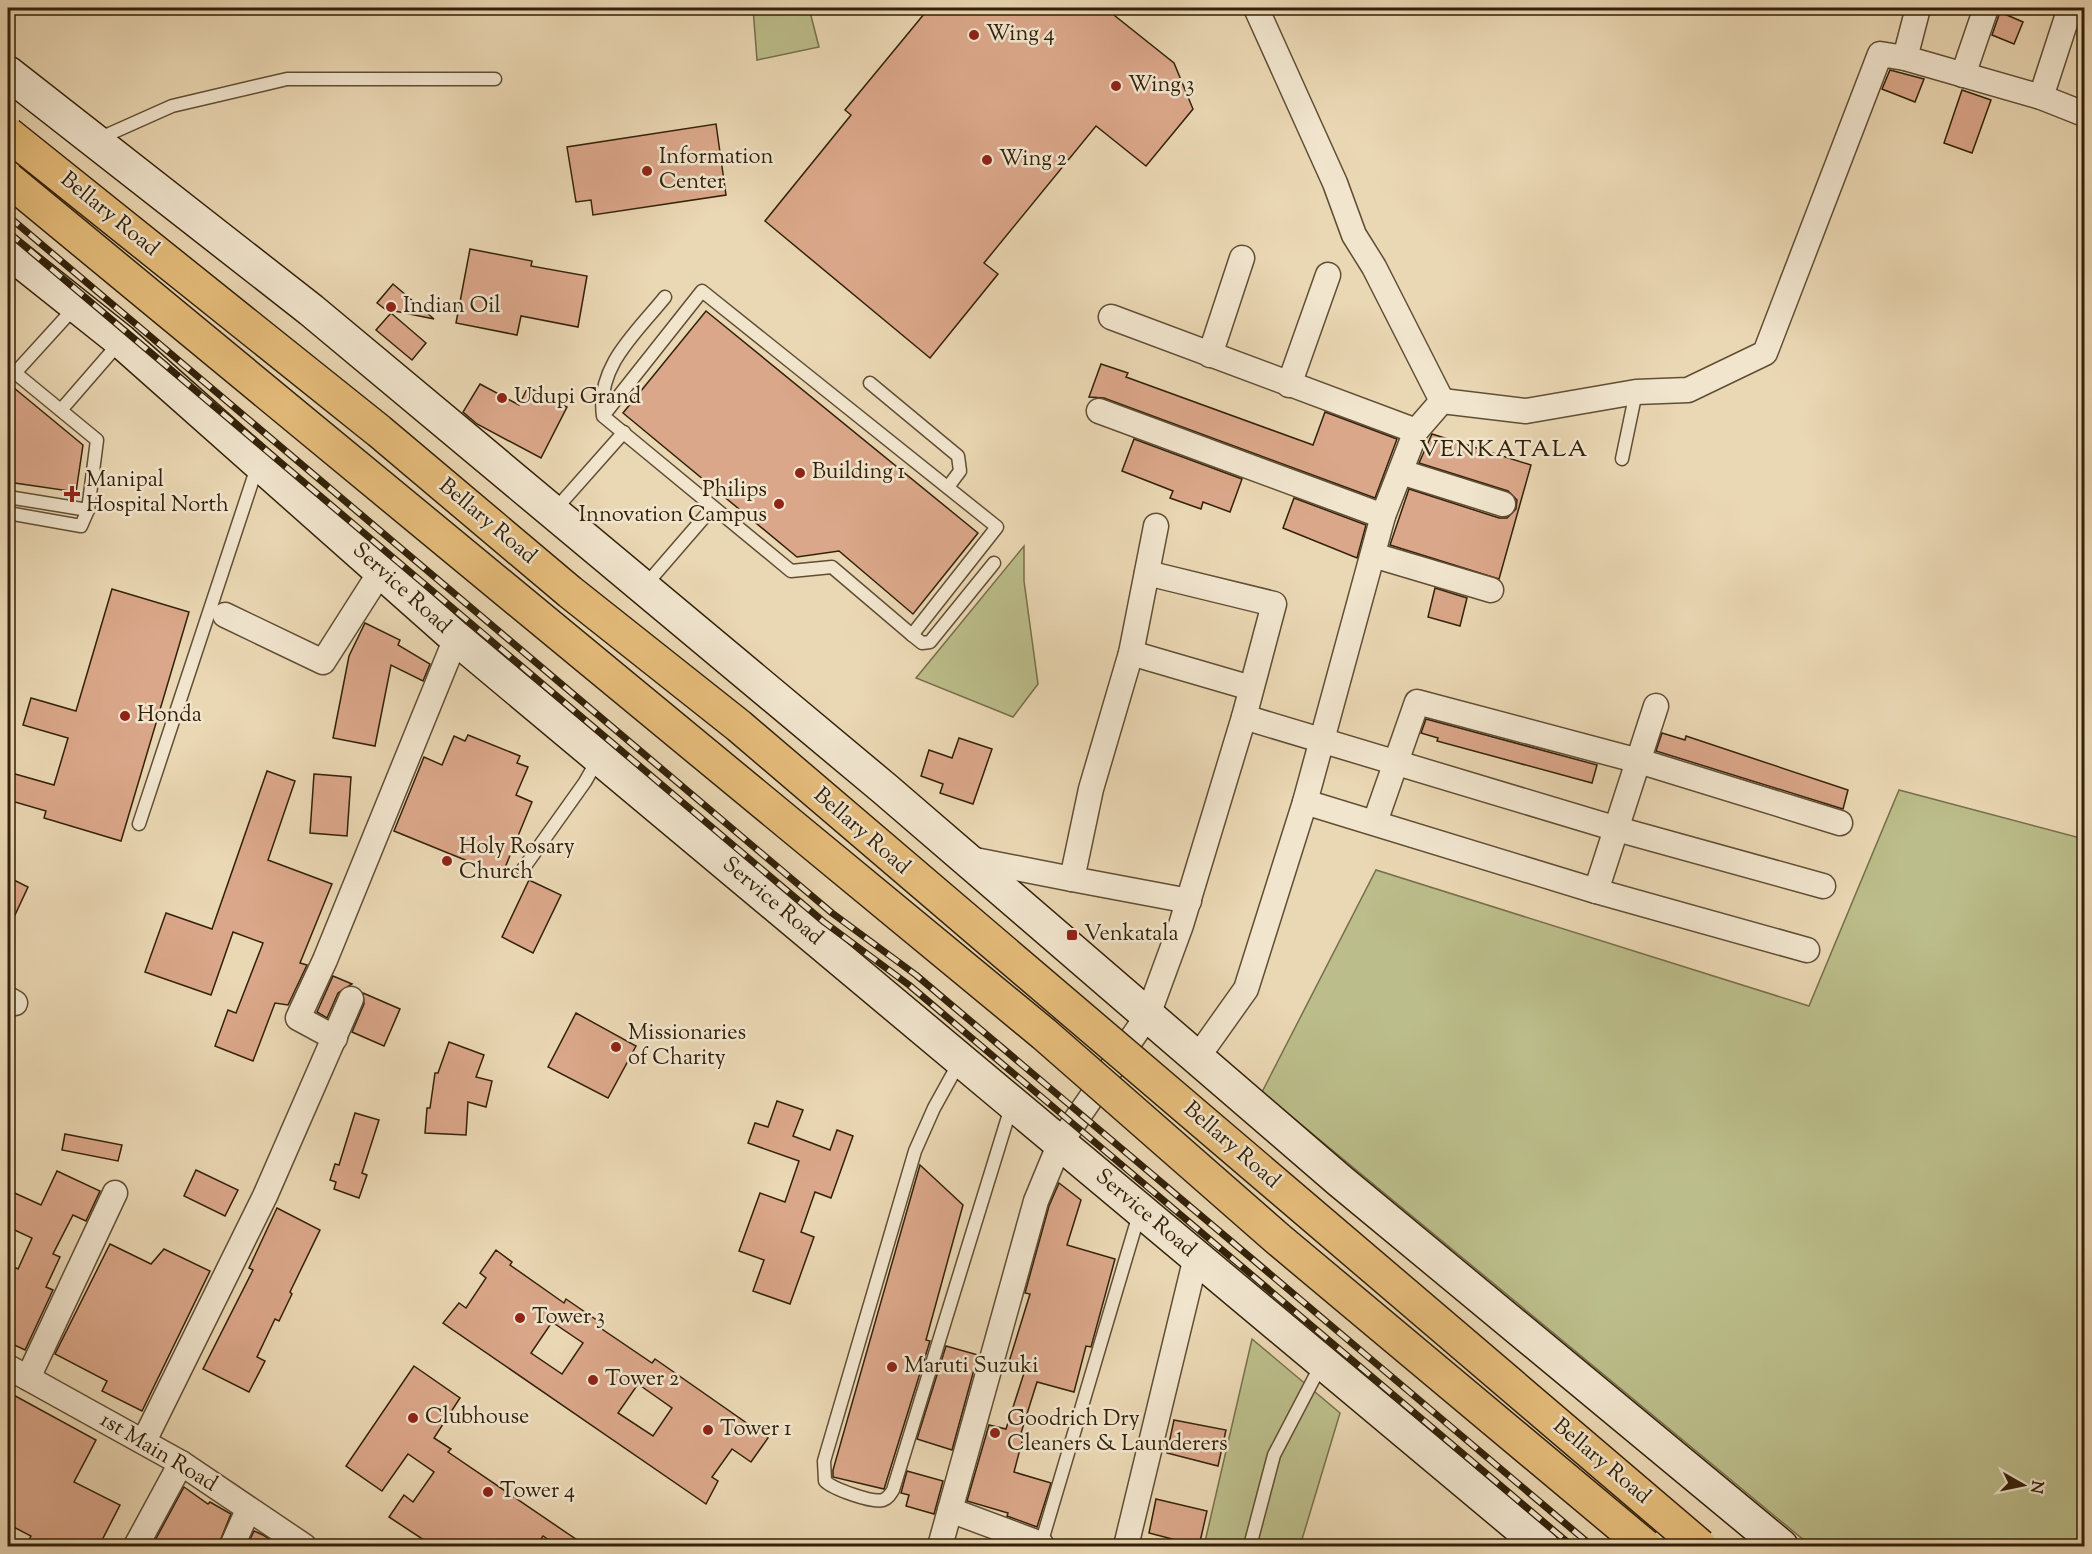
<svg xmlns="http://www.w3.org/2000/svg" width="2092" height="1554" font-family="'Sorts Mill Goudy',serif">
  <rect width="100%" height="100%" fill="#ead7b3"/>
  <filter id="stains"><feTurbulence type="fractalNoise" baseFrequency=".00333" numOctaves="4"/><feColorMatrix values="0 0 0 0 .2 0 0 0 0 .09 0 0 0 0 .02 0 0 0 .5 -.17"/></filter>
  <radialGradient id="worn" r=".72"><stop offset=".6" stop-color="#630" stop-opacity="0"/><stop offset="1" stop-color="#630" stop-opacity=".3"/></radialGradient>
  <!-- green -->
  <g fill="#bbbd8a" stroke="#766f4a" stroke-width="1.5">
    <path d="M753,8H809L819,47L757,60Z"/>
    <path d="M1024,546V581L1038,684L1013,717L916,678Z"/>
    <path d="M1899,790L2084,839V1546H1811L1262,1092L1376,870L1809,1006Z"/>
    <path d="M1252,1339L1340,1413L1300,1546H1204Z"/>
  </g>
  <!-- building -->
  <g fill="#dba78a" stroke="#322109" stroke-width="1.5" fill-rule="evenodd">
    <path d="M929,8H1105L1174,63L1193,109L1146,166L1096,126L984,263L998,274L930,358L765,221L851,115L845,110Z"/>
    <path d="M2000,12L2023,22L2014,44L1992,35Z"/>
    <path d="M1890,70L1924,79L1915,102L1882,89Z"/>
    <path d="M1962,90L1991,100L1972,153L1944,143Z"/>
    <path d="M716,124L726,195L593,215L591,200L576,202L567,147Z"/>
    <path d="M470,249L532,261L531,266L587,276L578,327L521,316L517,335L456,323Z"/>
    <path d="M393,284L434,319L385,309L377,303Z"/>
    <path d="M706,311L978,533L913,614L839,551L797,557L623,413Z"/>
    <path d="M391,313L426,343L412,360L376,330Z"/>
    <path d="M1101,364L1128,373L1126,377L1313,445L1325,412L1397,439L1375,498L1104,398L1089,397Z"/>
    <path d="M8,383L83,445L76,492L8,482Z"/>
    <path d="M480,384L519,405L528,387L567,407L541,458L477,424L463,412Z"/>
    <path d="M1432,434L1531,465L1499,579L1390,545L1409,489L1499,518H1507L1516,509L1517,500L1508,491L1419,463Z"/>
    <path d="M1134,439L1242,479L1230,512L1203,502L1201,509L1170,498L1173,491L1122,471Z"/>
    <path d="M1294,498L1366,525L1357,558L1283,528Z"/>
    <path d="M1435,588L1467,598L1460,626L1428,617Z"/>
    <path d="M112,589L189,612L121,841L44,818L46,811L8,800V772L54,785L68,738L23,725L31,698L76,711Z"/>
    <path d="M365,623L400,640L398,645L430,664L423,681L391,665L375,746L333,738L349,656Z"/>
    <path d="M1426,719L1597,765L1592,783L1437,741L1438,738L1421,733Z"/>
    <path d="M1662,733L1685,740L1686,736L1848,790L1843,809L1656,751Z"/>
    <path d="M468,735L520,756L517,763L528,767L516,795L532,802L502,875L394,831L424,757L442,765L454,736L465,741Z"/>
    <path d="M959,738L992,749L973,804L940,793L943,784L921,776L929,750L952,758Z"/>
    <path d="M267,771L295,781L268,860L332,884L300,963L307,965L288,1005L275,1003L253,1061L215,1046L228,1010L236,1013L263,943L233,932L211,995L145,972L166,913L212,929Z"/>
    <path d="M314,774L351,777L347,836L310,833Z"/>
    <path d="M8,877L28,887L8,930Z"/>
    <path d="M529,880L561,895L533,953L502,937Z"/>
    <path d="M333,976L352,984L338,993L327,1018L317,1012Z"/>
    <path d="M363,993L400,1009L384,1046L352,1032L364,1004Z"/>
    <path d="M576,1013L636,1046L608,1098L548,1067Z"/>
    <path d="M449,1042L484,1055L476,1077L492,1081L486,1107L468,1102L466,1135L425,1133L427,1108H430L435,1073H438Z"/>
    <path d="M777,1101L803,1110L793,1136L830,1150L837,1130L853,1136L831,1198L815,1192L801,1232L814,1237L790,1304L753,1291L764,1260L739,1251L760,1193L785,1202L799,1161L748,1143L755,1123L768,1127Z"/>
    <path d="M355,1113L379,1120L362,1173L367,1175L359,1198L334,1189L336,1182L330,1180L335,1164L339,1165Z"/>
    <path d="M65,1134L122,1145L118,1161L62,1150Z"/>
    <path d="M920,1165L963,1205L926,1340L930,1341L884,1489L833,1477V1470Z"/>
    <path d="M196,1170L238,1190L225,1216L184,1196Z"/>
    <path d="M57,1171L100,1191L86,1221L73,1215L53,1254L60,1257L46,1287L53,1290L25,1350L8,1342V1264L18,1269L32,1238L8,1227V1190L41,1205Z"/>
    <path d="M1059,1183L1081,1200L1067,1245L1115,1259L1091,1347L1086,1346L1074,1392L1037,1382L1021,1433L1024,1434L1014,1472L1051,1483L1037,1527L1007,1516L1008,1513L967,1501L989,1425L1006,1429L1026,1367L1009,1362L1030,1294L1025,1293L1049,1206Z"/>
    <path d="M277,1208L320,1230L290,1292L292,1294L279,1321L275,1319L257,1357L265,1361L249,1392L203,1369L253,1270L249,1268Z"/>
    <path d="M110,1244L151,1264L164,1249L210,1271L142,1411L102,1391L107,1381L55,1354Z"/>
    <path d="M496,1250L512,1262L510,1265L564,1303L566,1299L598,1321L596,1325L652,1363L655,1359L768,1438L751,1462L732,1449L712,1477L718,1481L706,1504L443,1323L459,1303L466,1308L486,1278L480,1273ZM552,1322L583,1343L562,1374L531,1353ZM638,1384L672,1408L653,1436L618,1413Z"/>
    <path d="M946,1346L978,1355L952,1450L917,1439Z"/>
    <path d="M414,1366L460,1398L434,1438L451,1449L448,1452L586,1546H558L543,1536L537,1545L530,1540L526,1546H433L389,1517L404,1495L413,1502L434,1472L408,1454L382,1491L346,1466Z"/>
    <path d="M8,1392L96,1440L74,1482L120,1505L99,1546H26L31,1536L8,1524Z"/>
    <path d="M1174,1420L1226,1430L1218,1466L1167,1453Z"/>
    <path d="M907,1471L943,1481L934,1514L906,1506L909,1495L901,1493Z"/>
    <path d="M184,1487L208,1504L210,1502L231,1514L218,1546H152Z"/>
    <path d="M1156,1499L1207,1511L1199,1546L1149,1533Z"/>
    <path d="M254,1531L263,1535L279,1546H247Z"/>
  </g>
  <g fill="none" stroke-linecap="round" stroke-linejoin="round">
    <!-- service casing -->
    <g stroke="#604e34" stroke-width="15">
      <g id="service">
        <path d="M98,139L172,106L287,79H495"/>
        <path d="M8,367L97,440L88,510L8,497"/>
        <path d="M15,373L75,307"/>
        <path d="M870,383L958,456L960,471L948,487"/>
        <path d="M61,410L120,342"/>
        <path d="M603,416L702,291L997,527L912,635L832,567L791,571L603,416C596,366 637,332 665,297"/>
        <path d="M1622,459L1636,392"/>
        <path d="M554,511L624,432"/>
        <path d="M8,513L81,526L88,510"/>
        <path d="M643,588L713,507"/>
        <path d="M912,635L922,643L930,642L994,563"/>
        <path d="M139,824L258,464"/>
        <path d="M523,869L585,782L598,759"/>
        <path d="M960,1061L934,1108L915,1151L824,1461L825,1481C833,1489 872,1503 883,1500C888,1498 890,1495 893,1490L1012,1104"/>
        <path d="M1041,1544L1140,1211"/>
        <path d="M1250,1546L1274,1455L1322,1363"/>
      </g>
    </g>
    <!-- minor casing -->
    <g stroke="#604e34" stroke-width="27">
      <g id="minor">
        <path d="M1256,8L1335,183L1354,235L1374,267L1442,401"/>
        <path d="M1918,8L1905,58L2041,97L2084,114"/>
        <path d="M1963,75L1986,8"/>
        <path d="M2041,97L2070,8"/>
        <path d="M1111,317L1416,431"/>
        <path d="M1210,355L1242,258"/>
        <path d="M1289,385L1328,275"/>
        <path d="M1099,411L1383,516"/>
        <path d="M1401,472L1503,504"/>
        <path d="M1156,526L1131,653L1091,789L1072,879L1189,901"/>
        <path d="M1373,555L1491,590"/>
        <path d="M1147,573L1274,604L1244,717"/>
        <path d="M225,615L323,662L381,571"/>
        <path d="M1131,653L1251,688"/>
        <path d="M1305,802L1596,891L1807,950"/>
        <path d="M1375,822L1417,702L1639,761L1840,823"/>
        <path d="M965,858L1072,879"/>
        <path d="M1596,891L1656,706"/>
        <path d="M8,999L15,1003"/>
        <path d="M335,1038L298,1018L325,960L456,638"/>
        <path d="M1197,1058L1246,989L1305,802L1383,516L1416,431L1442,401L1526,411L1636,392L1688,390L1765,353L1880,54L1905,58"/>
        <path d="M8,1367L181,1463L304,1546"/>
        <path d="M28,1378L115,1193"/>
        <path d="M144,1441L265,1196L351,999"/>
        <path d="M950,1510L1041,1544L1040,1546"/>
        <path d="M136,1546L181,1463"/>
        <path d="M232,1546L248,1510"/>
        <path d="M940,1546L1036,1201L1060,1143L1148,1015L1181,925L1244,717L1617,829L1823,886"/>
        <path d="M1126,1546L1196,1257"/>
      </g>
    </g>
    <!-- secondary casing -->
    <g stroke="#322109" stroke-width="36">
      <g id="secondary">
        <path d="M8,73L311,310L885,789L1339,1180L1781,1546"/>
        <path d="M8,251L121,341L456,638L1542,1546"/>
      </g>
    </g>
    <!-- service -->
    <use href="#service" stroke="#f1e5ce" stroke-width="12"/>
    <!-- minor -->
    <use href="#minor" stroke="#f1e5ce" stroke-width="24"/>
    <!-- secondary -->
    <use href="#secondary" stroke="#f1e5ce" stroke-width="33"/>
    <!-- rail casing -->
    <g stroke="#322109" stroke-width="7">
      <g id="rail">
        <path d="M8,216L832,913L916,975L1592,1546"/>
        <path d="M8,232L824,922L909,985L1572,1546"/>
      </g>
    </g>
    <!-- rail -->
    <use href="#rail" stroke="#f1e5ce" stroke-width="4.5" stroke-dasharray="14" stroke-linecap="butt"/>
    <!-- trunk-bridge casing -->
    <g stroke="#322109" stroke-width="36" stroke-linecap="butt">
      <g id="trunk-bridge">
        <path d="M8,134L379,431L570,592L739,726L1700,1546"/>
        <path d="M8,179L1044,1034L1278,1239L1645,1546"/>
      </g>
    </g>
    <!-- trunk-bridge -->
    <use href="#trunk-bridge" stroke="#e5bc7a" stroke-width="33"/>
  </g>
  <!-- markers -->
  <g fill="#8f2418" stroke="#f1e5ce" stroke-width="2">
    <circle cx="974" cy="35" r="6"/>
    <circle cx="1116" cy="86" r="6"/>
    <circle cx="987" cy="160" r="6"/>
    <circle cx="647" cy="171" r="6"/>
    <circle cx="391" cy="307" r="6"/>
    <circle cx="502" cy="398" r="6"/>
    <circle cx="800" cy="473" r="6"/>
    <path d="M69 485h6v6h6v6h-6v6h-6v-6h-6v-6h6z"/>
    <circle cx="779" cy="504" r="6"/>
    <circle cx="125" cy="716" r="6"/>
    <circle cx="447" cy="861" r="6"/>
    <rect x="1066" y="929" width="12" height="12" rx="3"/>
    <circle cx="616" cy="1047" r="6"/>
    <circle cx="520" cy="1318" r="6"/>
    <circle cx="892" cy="1367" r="6"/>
    <circle cx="593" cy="1380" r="6"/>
    <circle cx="413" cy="1418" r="6"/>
    <circle cx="708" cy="1430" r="6"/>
    <circle cx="995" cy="1433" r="6"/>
    <circle cx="488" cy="1492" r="6"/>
  </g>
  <g text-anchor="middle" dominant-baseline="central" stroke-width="5" stroke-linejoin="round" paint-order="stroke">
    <!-- poi labels -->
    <g font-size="22" fill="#322109" stroke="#f1e5ce" text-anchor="start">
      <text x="986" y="35">Wing 4</text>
      <text x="1128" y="86">Wing 3</text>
      <text x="659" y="158">Information<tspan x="659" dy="25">Center</tspan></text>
      <text x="999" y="160">Wing 2</text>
      <text x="403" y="307">Indian Oil</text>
      <text x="514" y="398">Udupi Grand</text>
      <text x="812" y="473">Building 1</text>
      <text x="86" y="481">Manipal<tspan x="86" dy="25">Hospital North</tspan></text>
      <text x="767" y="491" text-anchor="end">Philips<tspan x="767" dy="25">Innovation Campus</tspan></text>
      <text x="137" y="716">Honda</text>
      <text x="459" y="848">Holy Rosary<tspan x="459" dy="25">Church</tspan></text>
      <text x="1084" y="935">Venkatala</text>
      <text x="628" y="1034">Missionaries<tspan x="628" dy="25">of Charity</tspan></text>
      <text x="532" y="1318">Tower 3</text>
      <text x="904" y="1367">Maruti Suzuki</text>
      <text x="605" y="1380">Tower 2</text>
      <text x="425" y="1418">Clubhouse</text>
      <text x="1007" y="1420">Goodrich Dry<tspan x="1007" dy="25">Cleaners &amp; Launderers</tspan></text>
      <text x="720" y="1430">Tower 1</text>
      <text x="500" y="1492">Tower 4</text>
    </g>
    <!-- street labels -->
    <g font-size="22" fill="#322109" stroke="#f1e5ce">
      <text transform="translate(109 215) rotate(39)">Bellary Road</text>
      <text transform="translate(487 522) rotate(40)">Bellary Road</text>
      <text transform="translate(401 589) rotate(42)">Service Road</text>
      <text transform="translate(861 832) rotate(41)">Bellary Road</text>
      <text transform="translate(772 902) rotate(40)">Service Road</text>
      <text transform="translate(1231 1146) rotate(41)">Bellary Road</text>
      <text transform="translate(1145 1214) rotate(40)">Service Road</text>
      <text transform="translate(158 1453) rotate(31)">1st Main Road</text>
      <text transform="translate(1601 1462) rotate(40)">Bellary Road</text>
    </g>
    <!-- neighbourhood labels -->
    <g font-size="24" letter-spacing="1.5" fill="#322109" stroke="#f1e5ce">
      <text x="1504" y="450">VENKATALA</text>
    </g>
  </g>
  <!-- margin -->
  <rect width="2092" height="1554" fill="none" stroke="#ead7b3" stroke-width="30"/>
  <rect x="9" y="9" width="2074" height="1536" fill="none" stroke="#322109" stroke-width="3"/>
  <rect x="15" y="15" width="2062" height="1524" fill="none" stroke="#322109" stroke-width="1.5"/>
  <!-- north arrow -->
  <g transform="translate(2023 1485) rotate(99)" stroke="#f1e5ce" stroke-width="4.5" paint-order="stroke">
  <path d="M0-4.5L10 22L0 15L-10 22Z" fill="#322109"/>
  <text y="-9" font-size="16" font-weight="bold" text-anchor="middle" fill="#322109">N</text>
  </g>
  <rect width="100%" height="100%" filter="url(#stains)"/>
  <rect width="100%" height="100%" fill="url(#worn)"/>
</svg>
